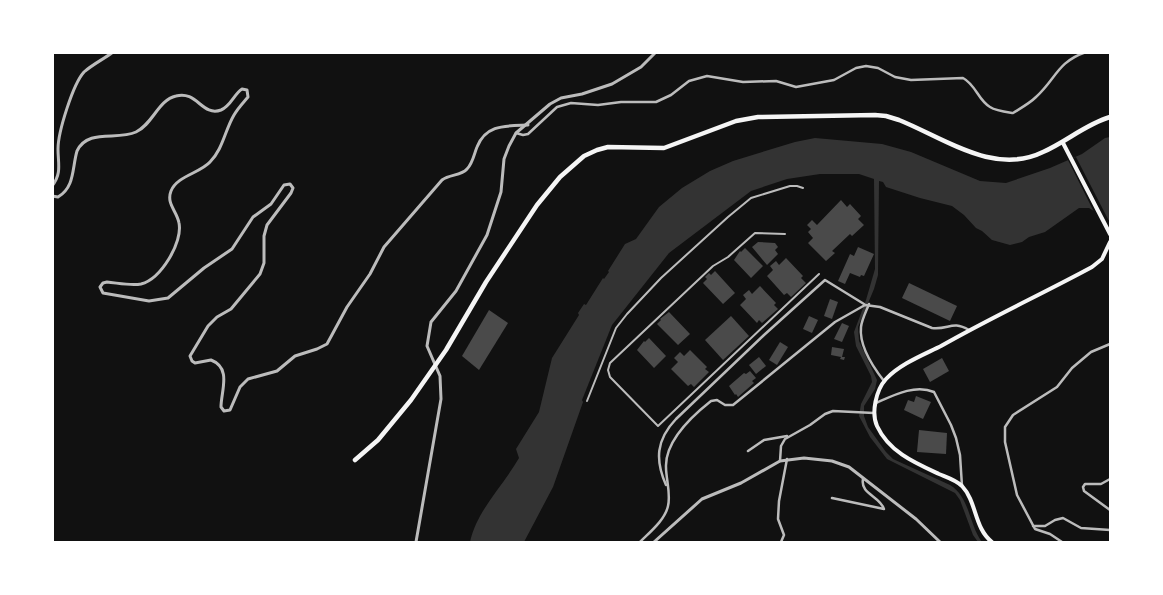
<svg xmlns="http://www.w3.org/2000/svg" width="1163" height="595" font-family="Arial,sans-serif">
  <rect width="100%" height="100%" fill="#111"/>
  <!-- water -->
  <path fill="#333" d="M1110,137V221L1089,208H1079L1045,232L1029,237L1022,242L1010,245L992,240L982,231L976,228L964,215L952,206L920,198L886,187L883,182L879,181L878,275L874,289L858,327L859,341L877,380L875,389L864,406V416L868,427L886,452L893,459L950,485C970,497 969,525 982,542H978L973,535L960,500L955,493L887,459L870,437L859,416L861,404L872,382L871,376L856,346L854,332L866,300L875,269L874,179L859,174H820L787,179L751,191L669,253L612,325L582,400L583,402L553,487L524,542H470C477,510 503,486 519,458L516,449L539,412L552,358L579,315L578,313L584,304L586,305L603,278L604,279L609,272L608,271L625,244L636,239L659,207L682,188L710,171L733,161L795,142L815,138L882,144L911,152L980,181L1006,183L1050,168L1082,154L1105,138Z"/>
  <!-- pier -->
  <path fill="#111" d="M1076,157L1110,223L1095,214L1068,160Z"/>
  <!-- building -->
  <g fill="#4a4a4a">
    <path d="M841,200L847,207L850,204L861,216L858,219L864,225L852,236L850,234L832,251L835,253L826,261L808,243L813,238L808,232L811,229L807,225L812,220L817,225Z"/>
    <path d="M758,242L775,243L778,247L775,250L778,254L767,265L752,247Z"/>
    <path d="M858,247L874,254L864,276L861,275L860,277L850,273L845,284L838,281L850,254L854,256Z"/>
    <path d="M745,248L763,266L751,278L734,260L740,251L741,252Z"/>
    <path d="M786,258L803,276L801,278L806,283L791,297L787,293L784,295L767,276L773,270L770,266L776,261L779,265Z"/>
    <path d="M715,271L735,293L723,304L703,283L707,279L705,277L709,273L711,275Z"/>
    <path d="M909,283L957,306L950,321L902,298Z"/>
    <path d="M760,286L776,303L774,305L778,309L762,323L759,320L757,323L740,305L746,299L743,295L749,290L752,294Z"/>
    <path d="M830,299L838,302L832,319L824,316Z"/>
    <path d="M489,310L508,323L479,370L462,356Z"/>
    <path d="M669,312L690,334L678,345L657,324L661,320L660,319Z"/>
    <path d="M731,316L749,336L723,360L705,340Z"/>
    <path d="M809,316L818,320L812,333L803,329Z"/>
    <path d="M842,323L849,326L842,342L834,339Z"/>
    <path d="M649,338L666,356L654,368L637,350L644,341L645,342Z"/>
    <path d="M780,342L788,347L777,365L769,360Z"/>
    <path d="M832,347L844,349L842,357H845L844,360L840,359L841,357L831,355Z"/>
    <path d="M690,350L707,367L705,369L709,372L694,387L691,384L688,386L671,369L678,362L674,358L680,352L684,356Z"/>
    <path d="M759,357L766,366L756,374L749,365Z"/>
    <path d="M942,358L949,371L930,382L923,369Z"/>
    <path d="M750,371L756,378L752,381L754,383L738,397L736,394L735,395L729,386L744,373L746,374Z"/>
    <path d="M916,396L931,402L923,419L904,410L908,400L914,402Z"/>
    <path d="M919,430L947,433L946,454L917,452Z"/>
  </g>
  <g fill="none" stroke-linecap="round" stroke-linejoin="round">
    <!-- pedestrian -->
    <g stroke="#bcbcbc" stroke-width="2">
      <path d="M785,234L755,233L728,257L713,266L610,363L608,370L610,377L658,426L819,274"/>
      <path d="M587,401L616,328L627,314L661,278L728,217L751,198L790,186H797L803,188"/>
    </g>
    <!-- minor -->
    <g stroke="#bcbcbc" stroke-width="2.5">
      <path d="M516,133L523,135L528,134L557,107L571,103L598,105L621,102H656L671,95L689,81L707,76L743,82L776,81L796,87L834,80L856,68L866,66L878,68L895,77L911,80L963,78C976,85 978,100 990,107C996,111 1006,112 1013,113C1021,108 1030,103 1036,97C1056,79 1057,62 1086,52"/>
      <path d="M869,304C866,312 862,319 861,327C859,346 873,367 884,381"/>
      <path d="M876,403C894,395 915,384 934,392L951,425L956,438L960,455L962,486"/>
      <path d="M748,451L764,440L787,436"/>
      <path d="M780,461L781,446L785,439L810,425L825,414L833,411L874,413"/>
      <path d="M1110,479L1101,484H1085L1083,487L1084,491L1110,510"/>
      <path d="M666,485C655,460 656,440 676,419L764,335L825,280L864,304"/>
      <path d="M832,498L884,509C880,496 860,494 863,479"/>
      <path d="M1033,526H1045L1055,520L1063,518L1081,528L1110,530"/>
      <path d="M640,542C650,532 665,520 668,506C671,494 666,479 666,467C665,441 692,416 711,401L717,400L725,405H733L835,322L865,305L880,307L932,328C949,330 952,320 969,330"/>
      <path d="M781,542L784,535L778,519L779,501L787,459"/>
      <path d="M1062,542L1050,534L1035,529L1017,495L1005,442V427L1013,415L1057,387L1072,368L1091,352L1110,344"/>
    </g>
    <!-- tertiary -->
    <g stroke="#bcbcbc" stroke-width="3">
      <path d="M52,186C62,174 58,163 58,149C58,132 73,84 84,72C93,64 104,59 113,52"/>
      <path d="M52,196L58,197C75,187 72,168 77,151C88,128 117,141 136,132C153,124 158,100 176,96C197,90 202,117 221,110C231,106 234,94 242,89L247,90L248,97C243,103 238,108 234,115C225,130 223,149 210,162C200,173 177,176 171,191C166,204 177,211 179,223C183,242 161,279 141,284C131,286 118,283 107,282L103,283L100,287L103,293L149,301L168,298L204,268L232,249L253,217L271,204L284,185L290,184L293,188L291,193L267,225L264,236V263L260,274L231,309L217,317L208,326L190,356L192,361L195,363L211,360C232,368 221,391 221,407L224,411L230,410L240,387L248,379L277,371L295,356L317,349L327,344L347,307L370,274L384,247L442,180C450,174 461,176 467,169C473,163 474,154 477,147C486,124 506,126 528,125"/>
      <path d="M416,542L441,399L440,376L427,346L431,322L456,291L487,235L501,192L504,159L509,146L516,133L550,104L561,98L582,94L612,84L641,67L656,52"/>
      <path d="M654,542L702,499L741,483L780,461L804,458L832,461L849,467L916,519L940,542"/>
    </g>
    <!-- secondary -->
    <g stroke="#f5f5f5" stroke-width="4">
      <path d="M1063,143L1110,234"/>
      <path d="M992,542C974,528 977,502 962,486C956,480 946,477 939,474C915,463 889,452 877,426C871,413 876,390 886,379C900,364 923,355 941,346C990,318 1042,294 1092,267L1102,259L1110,242"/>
    </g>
    <!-- primary -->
    <path stroke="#f5f5f5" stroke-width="4.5" d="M355,460L378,440L411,400L446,350L486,282L537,205L560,177L584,156L597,150L608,147L664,148L736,121L758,117L875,115L886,116L899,120C944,138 994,176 1043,152C1066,142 1086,124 1110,117"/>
  </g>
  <!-- border -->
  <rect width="1163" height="595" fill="none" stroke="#ffffff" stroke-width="108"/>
</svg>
